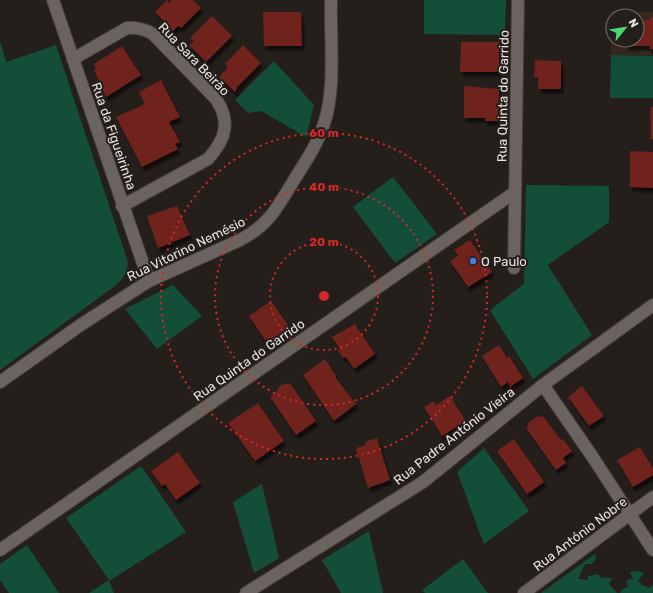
<svg xmlns="http://www.w3.org/2000/svg" width="653" height="593" font-family="Rubik,sans-serif">
  <defs>
    <filter id="shadow"><feDropShadow dx="2.5" dy="4.5" stdDeviation="1" flood-color="#0009"/></filter>
  </defs>
  <rect width="100%" height="100%" fill="#251f1b"/>
  <!-- built -->
  <path fill="#332720" fill-rule="evenodd" d="M611,12H653V56L611,55ZM613,16H637V40H613Z"/>
  <!-- green -->
  <g fill="#134e38">
    <path d="M424,0H506L505,35L424,34Z"/>
    <path d="M0,41L6,62L56,45L128,262C127,274 123,279 115,286L0,370Z"/>
    <path d="M611,55L653,56V98H610Z"/>
    <path d="M274,61L314,105L306,137L261,111L248,113L235,100Z"/>
    <path d="M393,177L437,234L395,263L353,207Z"/>
    <path d="M526,185L609,186V222L548,265L592,335L533,379L490,310L524,284Z"/>
    <path d="M173,285L202,316L157,349L125,309Z"/>
    <path d="M484,448L529,511L484,544L457,472Z"/>
    <path d="M141,466L186,532L109,581L114,593H89L109,580L66,518Z"/>
    <path d="M262,484L279,558L254,573L233,502Z"/>
    <path d="M369,531L383,593H341L322,560Z"/>
    <path d="M27,545L59,593H9L0,580V564Z"/>
    <path d="M595,554L596,558L592,564H585L578,579L588,580V576L597,574L602,578H612L609,584L617,593H541Z"/>
    <path d="M463,559L488,593H425L422,590Z"/>
    <path d="M637,571L644,573L638,581L642,585L650,588L653,584V593H620L623,589L628,587L626,581L633,578L630,572Z"/>
  </g>
  <!-- building -->
  <g fill="#70201c" filter="url(#shadow)">
    <path d="M167,0L169,3L172,0H193L201,8L181,28L178,26L173,31L155,12Z"/>
    <path d="M263,12H301L302,46H264Z"/>
    <path d="M212,16L232,36L206,62L189,45L194,41L190,38Z"/>
    <path d="M650,17H653V49H649L650,46H625V40H637V20H650Z"/>
    <path d="M461,42H499V72H460Z"/>
    <path d="M243,45L261,63L236,88L237,89L235,92L219,77L228,67L225,64Z"/>
    <path d="M122,46L141,75L106,97L94,70L96,68L94,64Z"/>
    <path d="M535,60L561,61V89H538V78L534,77Z"/>
    <path d="M161,80L180,117L169,122L180,142L175,144L178,149L142,167L116,117L143,105L144,102L139,92Z"/>
    <path d="M464,86L499,89L498,121H485V118H464Z"/>
    <path d="M650,107H653V139H651Z"/>
    <path d="M630,151L653,152V188L630,187Z"/>
    <path d="M177,206L190,235L158,248L147,216Z"/>
    <path d="M470,240L492,272L468,287L450,261L458,256L454,250Z"/>
    <path d="M271,301L290,328L267,343L249,316Z"/>
    <path d="M355,324L375,354L354,369L346,357L343,358L338,350L340,349L332,337Z"/>
    <path d="M499,345L507,358L509,356L523,378L510,387L508,382L501,387L482,356Z"/>
    <path d="M325,359L336,376L335,377L356,404L334,421L303,375Z"/>
    <path d="M290,383L316,421L296,435L270,397L277,391L280,385Z"/>
    <path d="M582,386L604,416L589,426L568,397Z"/>
    <path d="M450,396L466,421L442,436L424,407L434,401L436,405Z"/>
    <path d="M258,403L284,441L255,461L228,423Z"/>
    <path d="M538,416L539,418L543,416L561,440L563,439L572,451L563,458L566,463L556,470L526,428L529,426L527,424Z"/>
    <path d="M377,438L390,480L368,488L356,448L366,445L365,442Z"/>
    <path d="M514,439L544,482L527,494L497,451Z"/>
    <path d="M640,447L653,468V475L633,487L617,460Z"/>
    <path d="M178,452L200,483L176,500L165,484L162,486L151,471Z"/>
  </g>
  <g fill="none" stroke-linecap="round" stroke-linejoin="round">
    <!-- minor casing -->
    <g stroke="#423d3a" stroke-width="14">
      <g id="minor">
        <path d="M53,0L149,281"/>
        <path d="M73,59L127,28C137,27 144,29 153,34L216,99C231,121 226,139 208,159L122,206"/>
        <path d="M514,268L518,0"/>
        <path d="M0,382L82,324L149,281L240,240C267,226 276,210 291,185C303,165 317,146 324,124C336,90 330,37 331,0"/>
        <path d="M543,385L592,456L653,550"/>
        <path d="M0,550L515,192"/>
        <path d="M246,593L423,482L543,385L653,305"/>
        <path d="M524,593L653,497"/>
      </g>
    </g>
    <!-- minor -->
    <use href="#minor" stroke="#6b635f" stroke-width="12"/>
  </g>
  <!-- distance rings -->
  <g fill="none" stroke="#d62828" stroke-width="2" stroke-dasharray="2 4">
    <circle cx="324" cy="296" r="54"/>
    <circle cx="324" cy="296" r="109"/>
    <circle cx="324" cy="296" r="163"/>
  </g>
  <!-- markers -->
  <circle fill="#3f7fe0" stroke="#251f1b" stroke-width="1.5" cx="473" cy="261" r="4"/>
  <g text-anchor="middle" dominant-baseline="central" stroke-width="4" stroke-linejoin="round" paint-order="stroke">
    <!-- street labels -->
    <g font-size="13" fill="#e7e3e0" stroke="#251f1b">
      <text transform="translate(194 59) rotate(46)">Rua Sara Beirão</text>
      <text transform="translate(503 96) rotate(-89)">Rua Quinta do Garrido</text>
      <text transform="translate(114 136) rotate(71)">Rua da Figueirinha</text>
      <text transform="translate(186 249) rotate(-26)">Rua Vitorino Nemésio</text>
      <text transform="translate(249 360) rotate(-35)">Rua Quinta do Garrido</text>
      <text transform="translate(454 436) rotate(-38)">Rua Padre António Vieira</text>
      <text transform="translate(580 534) rotate(-37)">Rua António Nobre</text>
    </g>
    <!-- poi labels -->
    <g font-size="13" fill="#e7e3e0" stroke="#251f1b" text-anchor="start">
      <text x="481" y="261">O Paulo</text>
    </g>
  </g>
  <circle cx="324" cy="296" r="6" fill="#d62828" stroke="#251f1b" stroke-width="2"/>
  <g font-size="12" text-anchor="middle" font-weight="bold" fill="#d62828" stroke="#251f1b" stroke-width="4" stroke-linejoin="round" paint-order="stroke">
    <text x="324" y="137">60 m</text>
    <text x="324" y="191">40 m</text>
    <text x="324" y="246">20 m</text>
  </g>
  <!-- north arrow -->
  <g transform="translate(625 28) rotate(60)"><circle r="19" fill="#251f1b" stroke="#736d6a"/>
  <path d="M0-3L7 15L0 10L-7 15Z" fill="#4ad778"/>
  <text y="-6" font-size="11" font-weight="bold" text-anchor="middle" fill="#e7e3e0">N</text>
  </g>
</svg>
